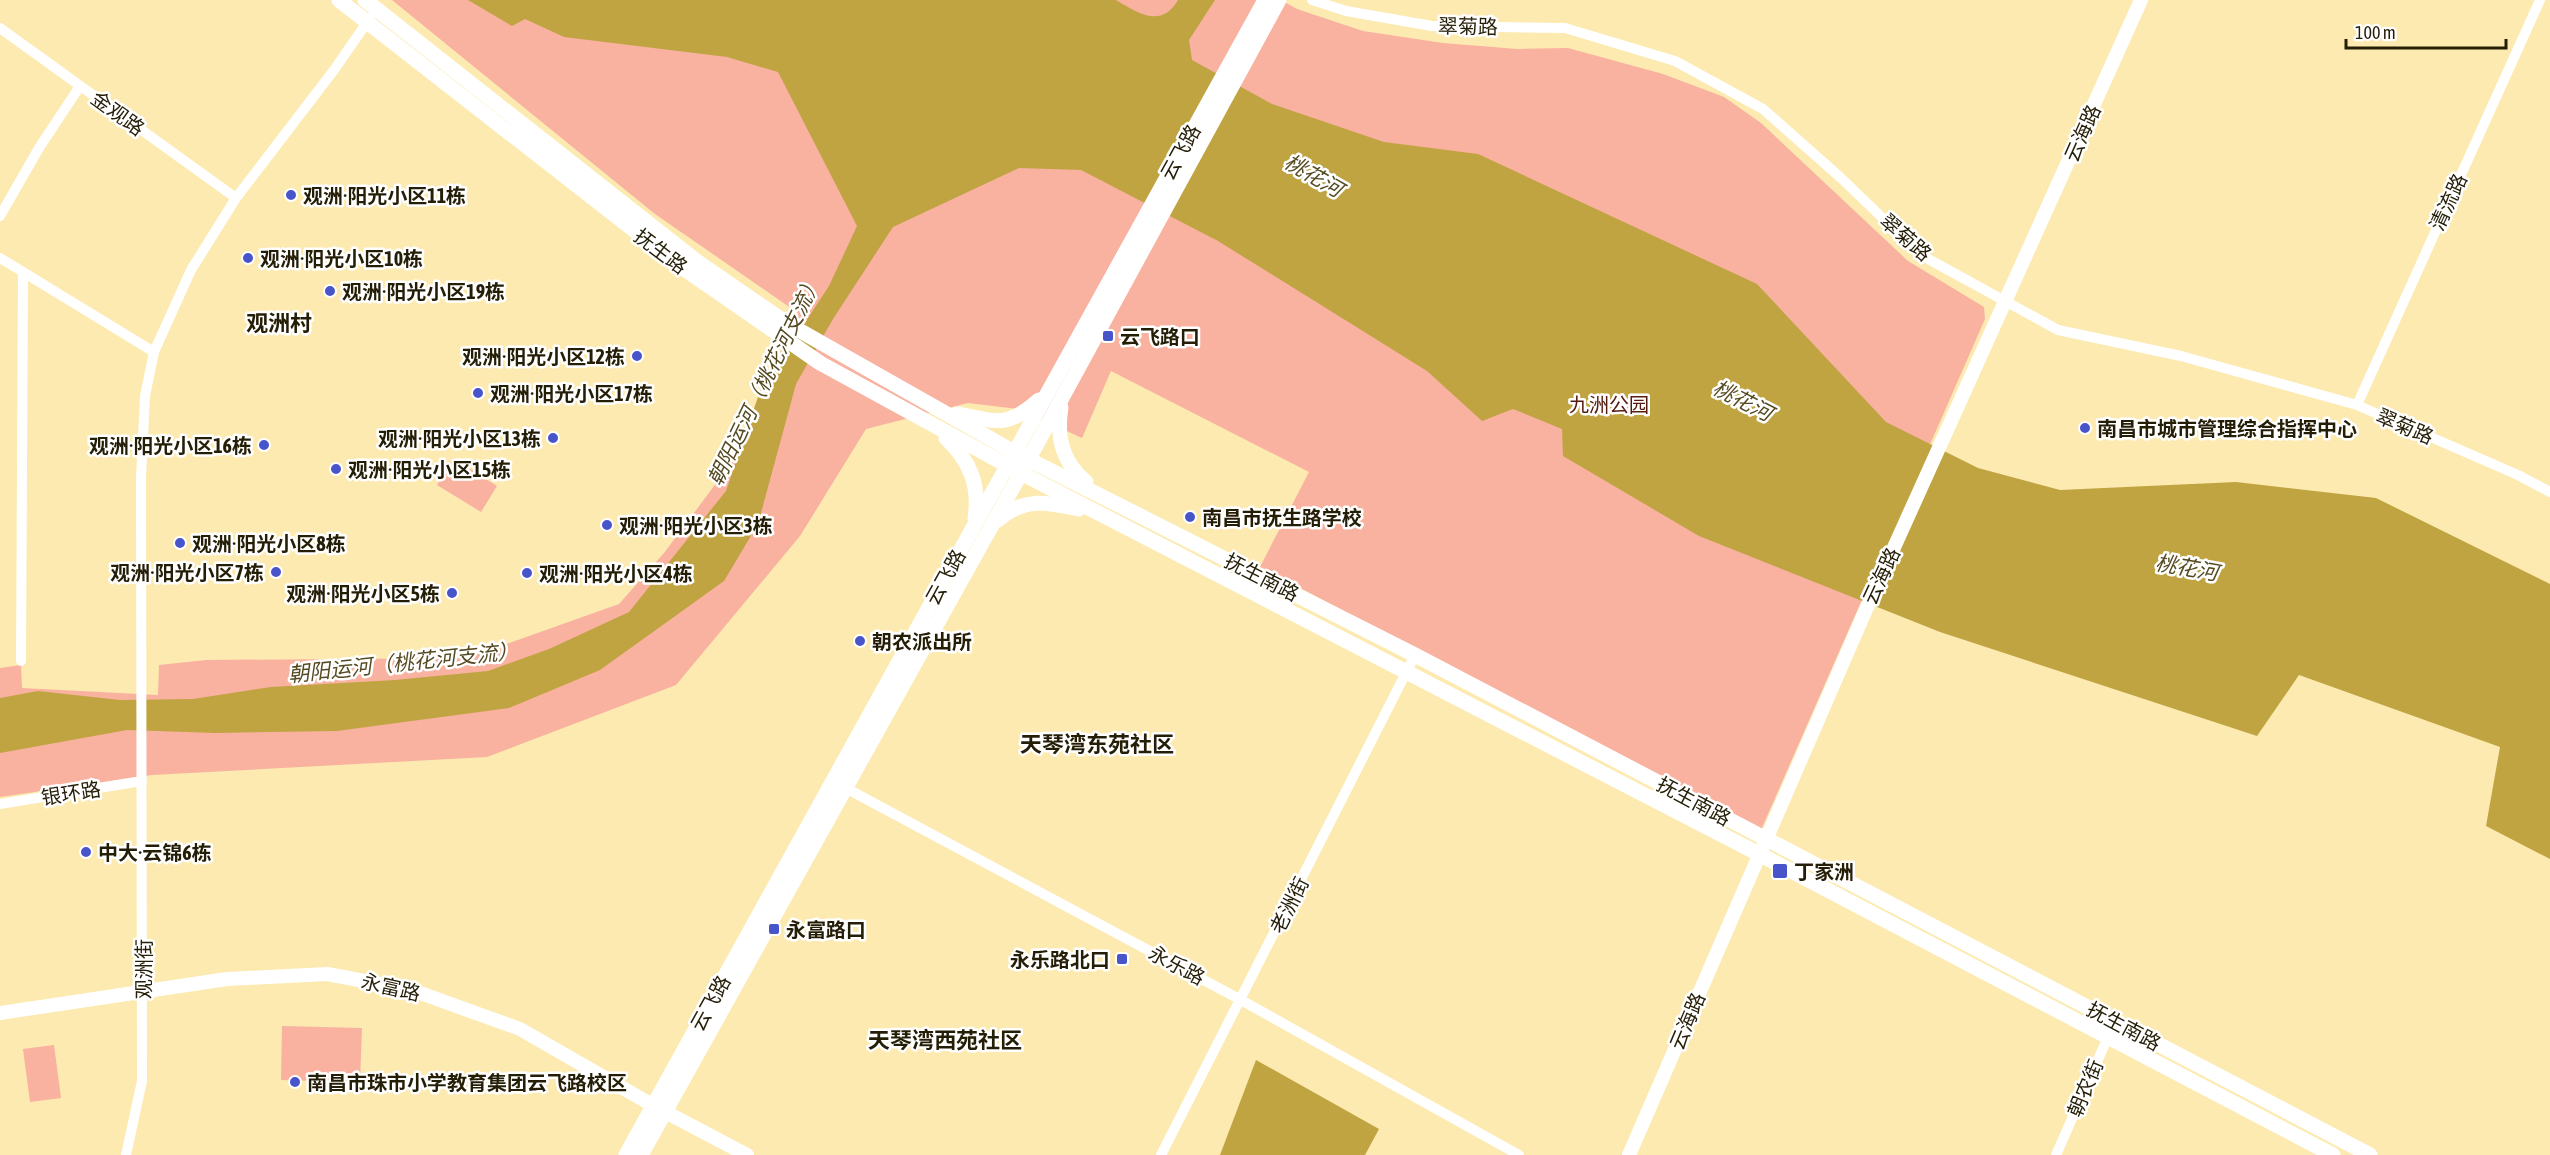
<svg xmlns="http://www.w3.org/2000/svg" width="2550" height="1155" font-family="'Asap Condensed','Noto Sans SC',sans-serif">
  <rect width="100%" height="100%" fill="#fceab0"/>
  <!-- green -->
  <g fill="#f9b1a0">
    <path d="M392,0H1281L1297,9L1363,31L1443,43L1517,49L1568,48L1663,74L1724,97L1761,123L1908,261L1984,307L1985,319L1761,830L1260,567L1309,472L1111,371L1082,438L1019,409L968,403L866,429L800,536L676,685L487,757L152,775L0,797V668L21,665L22,688L158,695L159,665L206,660L467,658L619,604L664,553L729,466L798,313L655,214Z"/>
    <path d="M453,458L497,486L481,512L437,485Z"/>
    <path d="M282,1026L362,1028L360,1082L281,1080Z"/>
    <path d="M54,1045L61,1098L30,1102L23,1049Z"/>
  </g>
  <!-- water -->
  <g fill="#c0a442">
    <path d="M468,0H1116C1138,13 1161,29 1178,0H1215L1189,40L1192,60L1272,104L1384,142L1478,154L1757,284L1886,422L1978,468L2060,490L2236,482L2376,498L2550,584V859L2486,826L2500,747L2299,675L2257,736L1940,632L1699,536L1563,456L1562,429L1513,409L1482,421L1427,371L1218,241L1081,170L1019,168L893,227L833,319L796,384L758,524L724,581L600,670L509,708L337,731L216,733L127,730L0,753V698L38,691L120,700L193,699L271,687L395,680L488,671L549,649L629,612L726,491L760,391L829,286L857,226L778,72L727,57L564,37L525,19L512,26Z"/>
    <path d="M1256,1060L1379,1129L1365,1155H1220Z"/>
  </g>
  <g fill="none" stroke-linecap="round" stroke-linejoin="round">
    <!-- minor -->
    <g stroke="#fff" stroke-width="10">
      <path d="M1312,0L1346,11L1432,26L1565,28L1675,61L1763,109L1841,178L1921,255L2058,330L2181,356L2357,405L2518,475L2550,492"/>
      <path d="M0,28L236,198"/>
      <path d="M0,216L39,148L80,86"/>
      <path d="M0,258L154,352"/>
      <path d="M2357,405L2540,0"/>
      <path d="M21,661L23,272"/>
      <path d="M840,785L1241,1000L1519,1155"/>
      <path d="M0,804L142,781"/>
      <path d="M126,1155L142,1081L141,478L145,396L154,352L191,270L236,198L334,70L370,18"/>
      <path d="M1161,1155L1415,655"/>
      <path d="M2056,1155L2115,1021"/>
    </g>
    <!-- tertiary -->
    <g stroke="#fff" stroke-width="14">
      <path d="M0,1013L227,979L327,974L412,990L520,1029L654,1106L747,1155"/>
      <path d="M1629,1155L1864,614L2141,0"/>
    </g>
    <!-- secondary -->
    <g stroke="#fff" stroke-width="15">
      <path d="M339,0L680,266L820,363L1021,473L1759,854L2333,1155"/>
      <path d="M365,0L695,260L788,324L1014,452L1415,655L2370,1155"/>
      <path d="M1061,407C1056,437 1062,462 1086,482"/>
      <path d="M957,414C997,421 1006,429 1039,400"/>
      <path d="M946,438C970,461 980,485 975,518"/>
      <path d="M998,520C1024,497 1048,502 1079,509"/>
      <path d="M626,1155L1265,0"/>
      <path d="M641,1155L1021,473L1279,0"/>
    </g>
  </g>
  <!-- markers -->
  <g fill="#4855ca" stroke="#fff" stroke-width="2">
    <circle cx="291" cy="195" r="6"/>
    <circle cx="248" cy="258" r="6"/>
    <circle cx="330" cy="291" r="6"/>
    <rect x="1102" y="330" width="12" height="12" rx="3"/>
    <circle cx="637" cy="356" r="6"/>
    <circle cx="478" cy="393" r="6"/>
    <circle cx="2085" cy="428" r="6"/>
    <circle cx="553" cy="438" r="6"/>
    <circle cx="264" cy="445" r="6"/>
    <circle cx="336" cy="469" r="6"/>
    <circle cx="1190" cy="517" r="6"/>
    <circle cx="607" cy="525" r="6"/>
    <circle cx="180" cy="543" r="6"/>
    <circle cx="276" cy="572" r="6"/>
    <circle cx="527" cy="573" r="6"/>
    <circle cx="452" cy="593" r="6"/>
    <circle cx="860" cy="641" r="6"/>
    <circle cx="86" cy="852" r="6"/>
    <rect x="1772" y="863" width="16" height="16" rx="3"/>
    <rect x="768" y="923" width="12" height="12" rx="3"/>
    <rect x="1116" y="953" width="12" height="12" rx="3"/>
    <circle cx="295" cy="1082" r="6"/>
  </g>
  <g text-anchor="middle" dominant-baseline="central" stroke-width="5" stroke-linejoin="round" paint-order="stroke">
    <!-- street labels -->
    <g font-size="20" fill="#251e07" stroke="#fff">
      <text transform="translate(1468 26) rotate(1)">翠菊路</text>
      <text transform="translate(118 113) rotate(36)">金观路</text>
      <text transform="translate(2082 133) rotate(-66)">云海路</text>
      <text transform="translate(1180 152) rotate(-61)">云飞路</text>
      <text transform="translate(2448 202) rotate(-65)">清流路</text>
      <text transform="translate(1906 237) rotate(41)">翠菊路</text>
      <text transform="translate(661 251) rotate(37)">抚生路</text>
      <text transform="translate(2405 426) rotate(23)">翠菊路</text>
      <text transform="translate(1881 576) rotate(-65)">云海路</text>
      <text transform="translate(945 577) rotate(-61)">云飞路</text>
      <text transform="translate(1262 577) rotate(27)">抚生南路</text>
      <text transform="translate(71 793) rotate(-9)">银环路</text>
      <text transform="translate(1694 801) rotate(28)">抚生南路</text>
      <text transform="translate(1289 905) rotate(-63)">老洲街</text>
      <text transform="translate(1177 965) rotate(28)">永乐路</text>
      <text transform="translate(143 969) rotate(-90)">观洲街</text>
      <text transform="translate(391 987) rotate(13)">永富路</text>
      <text transform="translate(710 1003) rotate(-61)">云飞路</text>
      <text transform="translate(1687 1021) rotate(-67)">云海路</text>
      <text transform="translate(2124 1026) rotate(28)">抚生南路</text>
      <text transform="translate(2085 1088) rotate(-67)">朝农街</text>
    </g>
    <!-- poi labels -->
    <g font-size="20" font-weight="bold" fill="#251e07" stroke="#fff" text-anchor="start">
      <text x="303" y="195">观洲·阳光小区11栋</text>
      <text x="260" y="258">观洲·阳光小区10栋</text>
      <text x="342" y="291">观洲·阳光小区19栋</text>
      <text x="1120" y="336">云飞路口</text>
      <text x="625" y="356" text-anchor="end">观洲·阳光小区12栋</text>
      <text x="490" y="393">观洲·阳光小区17栋</text>
      <text x="2097" y="428">南昌市城市管理综合指挥中心</text>
      <text x="541" y="438" text-anchor="end">观洲·阳光小区13栋</text>
      <text x="252" y="445" text-anchor="end">观洲·阳光小区16栋</text>
      <text x="348" y="469">观洲·阳光小区15栋</text>
      <text x="1202" y="517">南昌市抚生路学校</text>
      <text x="619" y="525">观洲·阳光小区3栋</text>
      <text x="192" y="543">观洲·阳光小区8栋</text>
      <text x="264" y="572" text-anchor="end">观洲·阳光小区7栋</text>
      <text x="539" y="573">观洲·阳光小区4栋</text>
      <text x="440" y="593" text-anchor="end">观洲·阳光小区5栋</text>
      <text x="872" y="641">朝农派出所</text>
      <text x="98" y="852">中大·云锦6栋</text>
      <text x="1794" y="871">丁家洲</text>
      <text x="786" y="929">永富路口</text>
      <text x="1110" y="959" text-anchor="end">永乐路北口</text>
      <text x="307" y="1082">南昌市珠市小学教育集团云飞路校区</text>
    </g>
    <!-- park labels -->
    <g font-size="20" fill="#561b0f" stroke="#fff">
      <text x="1609" y="404">九洲公园</text>
    </g>
    <!-- water labels -->
    <g font-size="21" font-style="italic" fill="#554a21" stroke="#fff">
      <text transform="translate(1314 175) rotate(30)">桃花河</text>
      <text transform="translate(764 380) rotate(-64)">朝阳运河（桃花河支流）</text>
      <text transform="translate(1743 400) rotate(27)">桃花河</text>
      <text transform="translate(2187 567) rotate(10)">桃花河</text>
      <text transform="translate(403 662) rotate(-6)">朝阳运河（桃花河支流）</text>
    </g>
    <!-- quarter labels -->
    <g font-size="22" font-weight="bold" fill="#251e07" stroke="#fff">
      <text x="279" y="323">观洲村</text>
      <text x="1097" y="744">天琴湾东苑社区</text>
      <text x="945" y="1040">天琴湾西苑社区</text>
    </g>
  </g>
  <!-- scale -->
  <path d="M2346 39v9h160v-9" fill="none" stroke="#251e07" stroke-width="3"/>
  <text x="2355" y="39" font-size="18" fill="#251e07" stroke="#ffffff" stroke-width="4.5" paint-order="stroke">100 m</text>
</svg>
